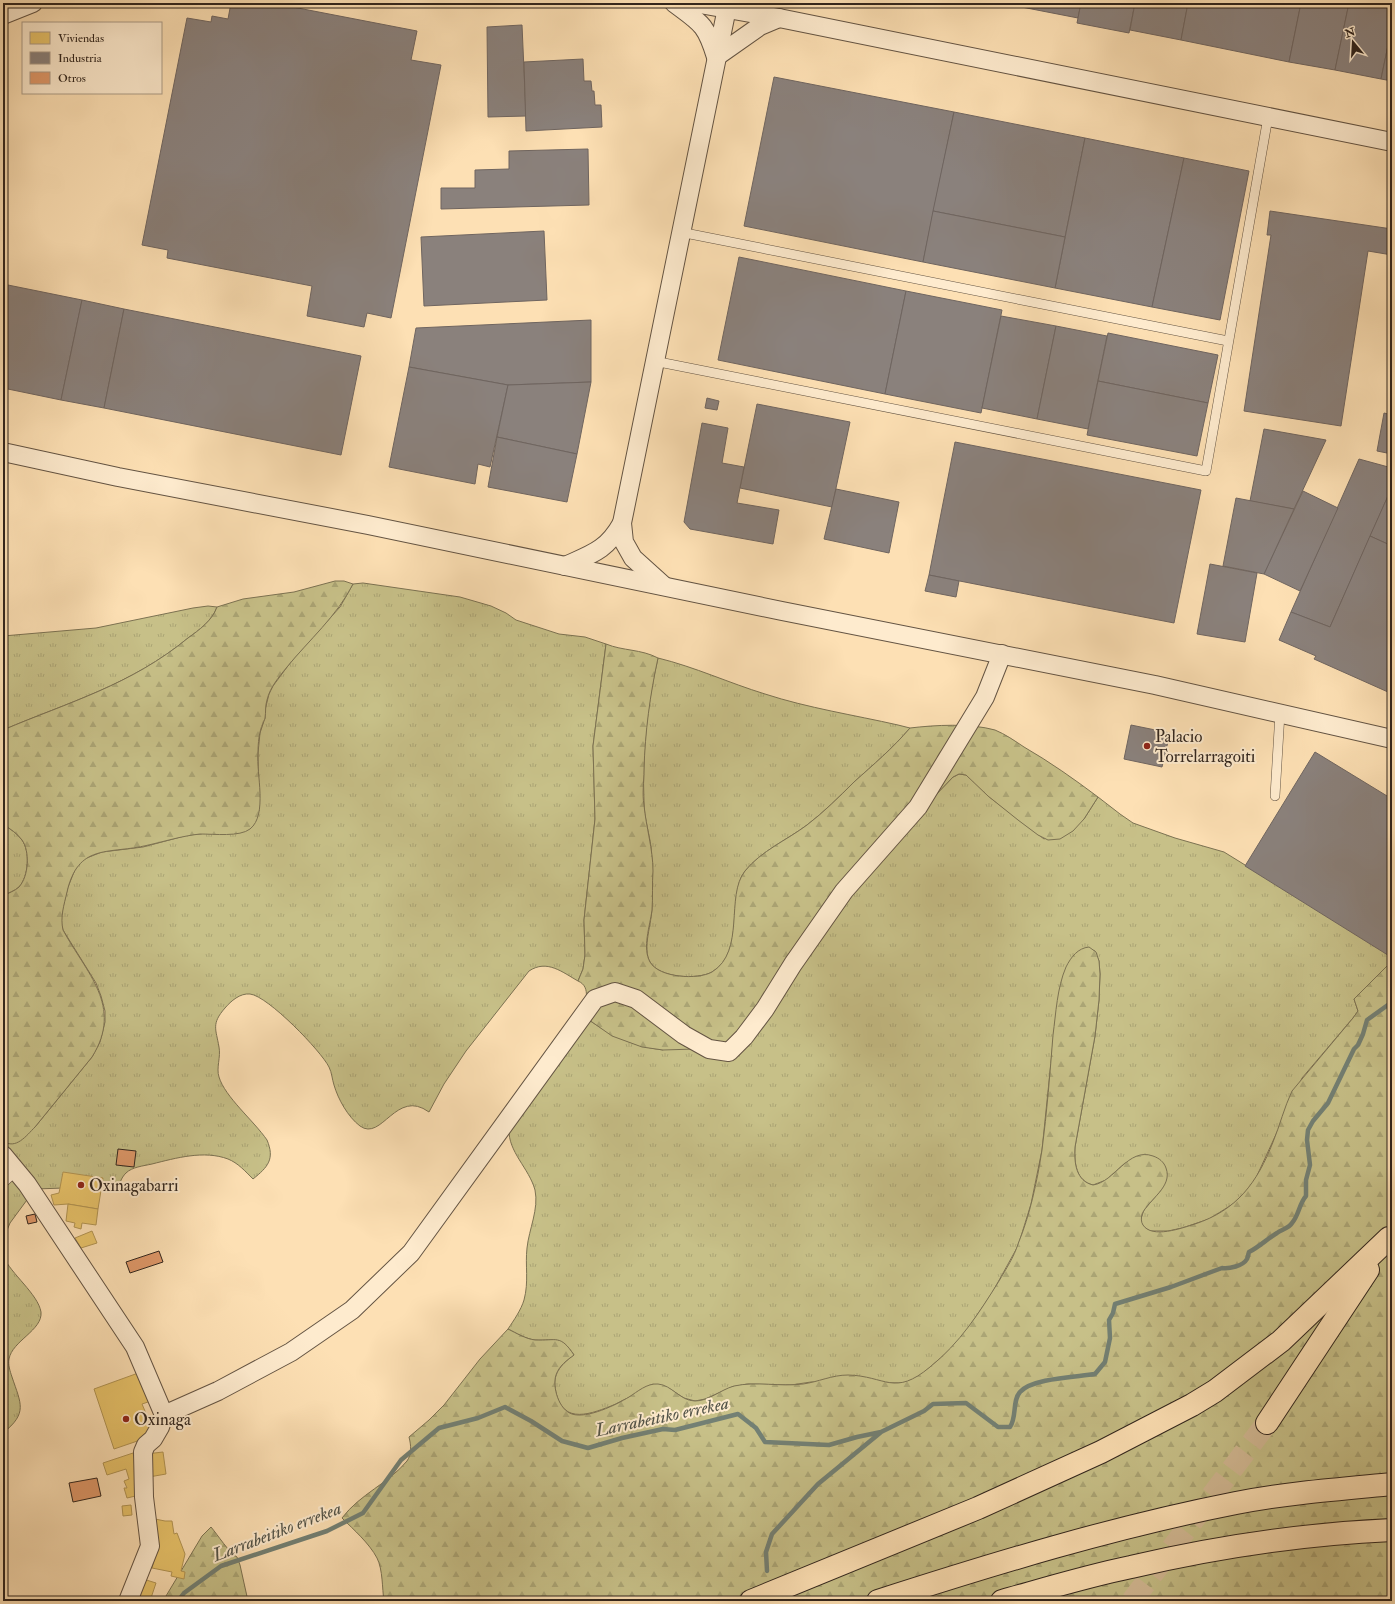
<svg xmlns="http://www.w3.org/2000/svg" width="1395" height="1604" font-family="'IM FELL Double Pica',serif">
  <defs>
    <pattern id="grass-tufts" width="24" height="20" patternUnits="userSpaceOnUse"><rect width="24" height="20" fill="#c7c088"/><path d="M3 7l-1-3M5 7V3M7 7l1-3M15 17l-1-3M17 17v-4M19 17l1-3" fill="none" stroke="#aba575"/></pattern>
    <pattern id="forest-firs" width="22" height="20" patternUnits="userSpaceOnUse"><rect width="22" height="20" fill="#c7c088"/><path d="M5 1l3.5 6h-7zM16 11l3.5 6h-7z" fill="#aba575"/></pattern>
  </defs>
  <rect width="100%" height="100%" fill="#fde0b4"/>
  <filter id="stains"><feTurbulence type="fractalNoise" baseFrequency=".005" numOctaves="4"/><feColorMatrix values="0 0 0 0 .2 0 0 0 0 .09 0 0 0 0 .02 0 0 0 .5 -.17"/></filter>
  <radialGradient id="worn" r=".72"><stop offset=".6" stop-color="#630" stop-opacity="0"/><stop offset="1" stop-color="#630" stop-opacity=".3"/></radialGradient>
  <!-- grass -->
  <g fill="url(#grass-tufts)" stroke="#7c7252">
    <path d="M363,583L460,597L491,606L506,613L516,620L559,634L585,637L606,644L593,746L595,819L584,920L585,955L583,969L578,981C562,972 547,959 529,971L466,1051L444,1084L429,1112C396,1088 382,1142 360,1126C348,1117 338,1099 334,1085C332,1079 332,1073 329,1067C321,1051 268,996 250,994C240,993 231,1001 225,1008C211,1024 216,1029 219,1047C221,1057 216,1068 219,1077C225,1097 254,1121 267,1140C275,1159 268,1167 253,1179C245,1171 238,1163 228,1159C204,1150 176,1158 152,1164C143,1166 132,1167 126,1173C121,1178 119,1184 119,1190L64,1188L35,1189L10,1223L3,1240V1141L4,1142L35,1127L92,1057L100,1042L105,1022V1011L101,996L96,983L63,930L61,922L62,911L68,887L76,867L84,859L102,852L143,847L188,835L201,834L259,811L258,753L260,733L265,718V710L269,694L273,686L293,659L340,607L353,584Z"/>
    <path d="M208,606L217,607C212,621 199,630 188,638C131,685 69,702 3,730V636L96,628L193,608Z"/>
    <path d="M658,658C695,667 729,683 765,694C808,708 854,715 898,725L910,728C893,748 873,765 854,782C839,797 824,812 807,825C787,840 761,851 745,871C726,896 746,952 712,972C698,980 659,978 650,962C642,948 652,923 652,907C652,887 653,866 651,847C649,832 644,817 644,802C642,753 647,705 658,658Z"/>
    <path d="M959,774L966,775L970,778L988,796L1044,839L1084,819L1098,797L1120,814L1133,823L1175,838L1224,852L1258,873L1323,903L1392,939V961L1354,999L1358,1011L1353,1018L1302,1078L1255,1180L1241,1198L1233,1204L1209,1219L1182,1228L1168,1231H1150L1144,1227L1141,1223V1218L1144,1210L1161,1190L1167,1174L1163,1163H1125L1106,1180L1093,1185C1076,1181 1074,1163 1075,1147L1095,1036L1099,1000L1100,974L1099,961L1094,950L1062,980L1055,1023L1042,1150L1031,1204L1018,1246L992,1293L965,1333L952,1348L921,1375L912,1380L903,1383L811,1382L791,1385L747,1384L732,1387L705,1399L695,1401L684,1398L670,1389C656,1392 642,1394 628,1398C622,1400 617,1404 611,1406C586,1416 560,1424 555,1387C553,1372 563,1363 574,1355C560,1335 556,1341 535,1340C526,1339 516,1333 508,1329C514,1320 521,1310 524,1300C529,1282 525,1265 527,1248C529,1229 539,1209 535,1190C529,1168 508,1152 509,1129L582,1015C608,1034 630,1046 663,1050L853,892L927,804L953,777Z"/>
    <path d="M3,824C10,829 17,833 22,840C30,851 29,876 19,887C15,891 8,893 3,896Z"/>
    <path d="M3,1256C11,1274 38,1294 41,1312C43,1330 12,1341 9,1359C8,1365 10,1371 12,1377C21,1404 28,1413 3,1433Z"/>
  </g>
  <!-- forest -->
  <g fill="url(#forest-firs)" stroke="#7c7252">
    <path d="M335,581H344L353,584C337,616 309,640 287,667C279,677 270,687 267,700C265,706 266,712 265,718C265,720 263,721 263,723C259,732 258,743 258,753C256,773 268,815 250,829C240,837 214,834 200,834C181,836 163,842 144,846C107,854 78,844 67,892C64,905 60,917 63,930C86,973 124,1006 92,1057L35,1127C26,1136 16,1150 3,1141V896C8,893 15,891 19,887C29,876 30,851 22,840C17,833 10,829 3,824V730C69,702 131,685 188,638C199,630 212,621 217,607L243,599L294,592Z"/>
    <path d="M606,644C623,651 641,649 658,658C650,695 645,732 644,770C644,782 642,794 644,805C646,827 653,849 653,871C652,884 653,897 652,910C650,926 642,948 650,962C659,978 698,980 712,972C746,951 725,896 745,871C761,851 787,840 807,825C824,812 839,797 854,782C873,765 893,748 910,728C935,725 970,723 995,730C1005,734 1015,741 1024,747C1050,762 1074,779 1098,797L1084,819L1073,831L1060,839L1048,840L1038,835L1018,820L988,796L966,775L959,774L953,777L927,804L853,892L734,1056L695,1049L663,1050L642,1047L612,1036L582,1015C585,1004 592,987 578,981L583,969L585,955L584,920L595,819L593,746Z"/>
    <path d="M1089,947L1096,952L1099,961L1100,974L1099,1000L1095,1036L1075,1147C1074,1163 1076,1181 1093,1185C1115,1182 1128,1147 1153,1156C1159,1158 1164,1162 1166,1168C1173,1187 1149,1199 1142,1214C1141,1218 1141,1222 1143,1225C1152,1239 1182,1228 1195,1224C1237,1210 1257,1183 1273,1142C1280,1125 1284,1108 1292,1091L1353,1018L1358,1011L1354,999L1392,961V1601H384C382,1588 383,1570 377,1558C369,1543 354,1530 342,1518C360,1494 389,1483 407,1461C412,1454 411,1445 409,1437L429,1420L444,1405L480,1359L508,1329C516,1333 526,1339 535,1340C557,1341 560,1334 574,1355C567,1360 559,1366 556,1375C552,1387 559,1410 572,1414C587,1419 616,1405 629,1397C637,1392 647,1383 658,1384C672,1385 680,1401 695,1401C709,1401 720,1390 734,1386C757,1381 780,1387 803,1384C818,1382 832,1375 848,1375C886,1376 894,1397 930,1367C960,1343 979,1313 999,1281C1006,1269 1014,1257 1018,1244C1030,1215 1037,1182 1042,1150C1047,1112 1050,1073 1053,1035C1056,1013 1057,988 1066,967C1071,957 1078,948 1089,947Z"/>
    <path d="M211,1527C217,1534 230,1554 237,1557L240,1565L248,1601H163L202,1536Z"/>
  </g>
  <!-- homes -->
  <g fill="#e9c46a" stroke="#b29453">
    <path d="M63,1172L103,1178L98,1209L68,1204L54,1205L51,1195L59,1193Z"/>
    <path d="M68,1204L98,1209L96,1225L82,1223L81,1229L74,1227L75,1223L66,1221Z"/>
    <path d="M92,1231L97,1243L81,1248L75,1238Z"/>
    <path d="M141,1372L151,1401L142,1404L155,1435L114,1449L94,1389Z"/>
    <path d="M163,1452L166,1474L149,1477L146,1454Z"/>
    <path d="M133,1453L144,1494L127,1498L124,1488H127L124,1481L129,1479L126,1469L107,1475L103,1463Z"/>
    <path d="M131,1505L132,1515L123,1516L122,1506Z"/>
    <path d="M155,1519L165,1521H172L174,1534L177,1533L185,1554L181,1571L185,1572L184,1579L171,1576L172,1572L152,1568L158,1544Z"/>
    <path d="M140,1578L156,1583L150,1601H132Z"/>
  </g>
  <!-- industry -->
  <g fill="#8a817c" stroke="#6f6560">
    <path d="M231,3H272L417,31L411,60L441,65L391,318L367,313L364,327L307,316L312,286L167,258L168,250L142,245L187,18L211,22L212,16L228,19Z"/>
    <path d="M1001,3H1081L1078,18Z"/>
    <path d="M1081,3H1135L1129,33L1077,23Z"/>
    <path d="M1135,3H1188L1181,40L1130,30Z"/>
    <path d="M1188,3H1301L1289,62L1181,40Z"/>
    <path d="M1301,3H1349L1335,70L1289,62Z"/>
    <path d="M1349,3H1392V26L1381,79L1335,70Z"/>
    <path d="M522,25L526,116L488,117L487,27Z"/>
    <path d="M1392,26V81L1381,79Z"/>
    <path d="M583,59L584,81H591L592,91H594L595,105H601L602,127L526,131L524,62Z"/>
    <path d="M774,77L954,112L923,262L744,226Z"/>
    <path d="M954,112L1085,138L1065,237L933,211Z"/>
    <path d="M1085,138L1184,158L1152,307L1055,288Z"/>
    <path d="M588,149L589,205L441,209V188H475V170L509,169V151Z"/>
    <path d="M1184,158L1249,171L1220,320L1152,307Z"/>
    <path d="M933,211L1065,237L1055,288L923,262Z"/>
    <path d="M1270,211L1392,229V255L1368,251L1341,426L1244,411L1271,235H1267Z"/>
    <path d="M544,231L547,300L424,306L421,237Z"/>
    <path d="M739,257L906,291L885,394L718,360Z"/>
    <path d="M3,284L82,300L61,400L3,388Z"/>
    <path d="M906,291L1002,310L981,413L885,394Z"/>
    <path d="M82,300L124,309L104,408L61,400Z"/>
    <path d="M124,309L361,356L341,455L104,408Z"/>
    <path d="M1001,316L1056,326L1037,419L982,408Z"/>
    <path d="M591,320V382L508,385L409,367L416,328Z"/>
    <path d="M1056,326L1107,336L1088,429L1037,419Z"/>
    <path d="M1108,333L1218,355L1208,403L1098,381Z"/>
    <path d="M409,367L508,385L490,467L478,464L475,484L389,467Z"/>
    <path d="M1098,381L1208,403L1197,456L1087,435Z"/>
    <path d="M591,382L577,454L497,437L508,385Z"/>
    <path d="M707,398L719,401L717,410L705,408Z"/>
    <path d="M757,404L850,422L832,507L740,488Z"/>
    <path d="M1384,413L1392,415V454L1377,451Z"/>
    <path d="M702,423L728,428L722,463L744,467L737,503L779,510L773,544L690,529L684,522Z"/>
    <path d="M1264,429L1326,440L1294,509L1250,501Z"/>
    <path d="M497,437L577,454L567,502L488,487Z"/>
    <path d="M955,442L1201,490L1174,623L929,575Z"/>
    <path d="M1359,459L1392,468V487L1330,627L1291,612Z"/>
    <path d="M1392,487V546L1370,536Z"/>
    <path d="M836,489L899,502L889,553L824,539Z"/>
    <path d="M1303,491L1338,508L1300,591L1264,574Z"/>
    <path d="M1236,498L1294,509L1264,574L1223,566Z"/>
    <path d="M1370,536L1392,546V685L1388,692L1314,659L1316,656L1279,640L1291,612L1330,627Z"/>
    <path d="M1210,564L1257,573L1245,642L1197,634Z"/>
    <path d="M929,575L959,581L956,597L925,591Z"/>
    <path d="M1131,725L1170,733L1162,767L1124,759Z"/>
    <path d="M1315,752L1392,799L1391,957L1245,866Z"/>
  </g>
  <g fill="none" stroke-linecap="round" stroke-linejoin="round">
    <!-- stream -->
    <g stroke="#738074" stroke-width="4.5">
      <path d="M767,1571L766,1552L772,1534L818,1484L880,1433"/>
      <path d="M178,1601L184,1593L221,1566L327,1531L363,1513L401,1460L439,1428L478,1418L505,1407L531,1421L562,1441L588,1448L622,1438L663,1429L675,1430L738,1414L756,1428L765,1442L829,1445L857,1437L881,1432L924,1411L933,1404L966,1403L998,1427H1010C1017,1417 1012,1401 1020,1392C1032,1378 1077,1377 1095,1374L1105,1362L1110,1338L1109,1320L1113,1313L1115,1304L1171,1287L1222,1268C1229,1269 1243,1266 1247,1259C1248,1257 1248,1255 1249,1252C1259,1247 1267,1239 1277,1233C1281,1230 1289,1228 1292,1223C1299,1215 1299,1204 1306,1196V1180L1310,1165L1307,1140L1308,1130L1313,1121L1328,1103L1354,1049L1358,1045L1363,1034L1367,1020L1392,1002"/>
    </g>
  </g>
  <!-- building -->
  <g fill="#e0996a" stroke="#31251d">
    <path d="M118,1149L136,1151L134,1167L116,1165Z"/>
    <path d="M35,1214L37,1222L28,1224L26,1216Z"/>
    <path d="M159,1251L163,1262L130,1273L126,1262Z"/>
    <path d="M97,1478L101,1496L73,1502L69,1483Z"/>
  </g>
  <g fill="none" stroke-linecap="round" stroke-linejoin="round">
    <!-- motorway-tunnel -->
    <path stroke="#d4bb96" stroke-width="22" stroke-dasharray="22 11" stroke-linecap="butt" d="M1132,1601L1267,1423"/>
    <!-- service casing -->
    <g stroke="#645443" stroke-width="10">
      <g id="service">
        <path d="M680,232L1228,341"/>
        <path d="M654,361L1206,471L1268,117"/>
        <path d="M1275,796L1280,713"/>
        <path d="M3,1183L16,1171"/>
      </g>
    </g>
    <!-- minor casing -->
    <g stroke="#645443" stroke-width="20">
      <g id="minor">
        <path d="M674,3C701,23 706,24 716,57L760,26L779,18"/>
        <path d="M694,3L779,18L1392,142"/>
        <path d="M3,15L33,3"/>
        <path d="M3,452L118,477L368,525L782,611L1155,685L1392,739"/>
        <path d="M565,566C592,554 607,550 622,523"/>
        <path d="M664,586L633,558L624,542L622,523L728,3"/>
        <path d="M3,1155L27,1184L135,1347L164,1415"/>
        <path d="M128,1601L150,1546L144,1497L143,1452L146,1445L153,1439L160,1427L164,1415L218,1391L291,1352L352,1310L411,1253L595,999L615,992L636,999L684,1035L709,1049L729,1052L744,1037L765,1009L793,964L844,891L918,807L985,697L1002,654"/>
      </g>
    </g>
    <!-- motorway casing -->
    <g stroke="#31251d" stroke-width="24">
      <g id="motorway">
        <path d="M1267,1423L1368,1270"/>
        <path d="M751,1601L978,1508L1101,1452L1192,1405L1215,1391L1281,1341L1389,1238"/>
        <path d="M878,1601C996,1563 1114,1527 1236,1503C1287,1493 1340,1489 1392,1484"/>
        <path d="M1002,1601C1045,1589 1087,1576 1131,1567C1216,1547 1304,1534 1392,1530"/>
      </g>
    </g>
    <!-- service -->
    <use href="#service" stroke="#feebce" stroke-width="9"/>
    <!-- minor -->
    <use href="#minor" stroke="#feebce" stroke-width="18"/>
    <!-- motorway -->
    <use href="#motorway" stroke="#fde0b4" stroke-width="22"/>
  </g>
  <!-- markers -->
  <g fill="#8f2418" stroke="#feebce" stroke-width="1.5">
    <circle cx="1147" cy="746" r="4"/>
    <circle cx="81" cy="1185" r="4"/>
    <circle cx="126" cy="1419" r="4"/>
  </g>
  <g text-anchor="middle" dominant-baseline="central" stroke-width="4" stroke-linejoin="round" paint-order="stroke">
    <!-- poi labels -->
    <g font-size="17" fill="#31251d" stroke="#feebce" text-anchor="start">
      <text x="1155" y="736">Palacio<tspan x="1155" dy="20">Torrelarragoiti</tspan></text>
      <text x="89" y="1185">Oxinagabarri</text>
      <text x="134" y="1419">Oxinaga</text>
    </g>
    <!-- water labels -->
    <g font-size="18" font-style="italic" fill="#525348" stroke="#feebce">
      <text transform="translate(662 1417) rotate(-12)">Larrabeitiko errekea</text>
      <text transform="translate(277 1532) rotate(-21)">Larrabeitiko errekea</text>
    </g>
  </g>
  <!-- margin -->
  <rect width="1395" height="1604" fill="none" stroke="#fde0b4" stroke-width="16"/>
  <rect x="4" y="4" width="1387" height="1596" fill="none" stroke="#31251d" stroke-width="2"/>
  <rect x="8" y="8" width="1379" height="1588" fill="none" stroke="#31251d"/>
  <!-- legend -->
  <rect x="22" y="22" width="140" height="72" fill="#feebce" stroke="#ac9c87"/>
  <rect x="30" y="32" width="20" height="12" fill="#e9c46a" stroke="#ac9c87"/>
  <text x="58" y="42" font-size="12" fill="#31251d">Viviendas</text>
  <rect x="30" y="52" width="20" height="12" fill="#8a817c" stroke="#ac9c87"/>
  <text x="58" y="62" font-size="12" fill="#31251d">Industria</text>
  <rect x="30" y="72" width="20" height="12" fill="#e0996a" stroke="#ac9c87"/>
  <text x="58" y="82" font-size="12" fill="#31251d">Otros</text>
  <!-- north arrow -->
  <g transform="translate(1353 42) rotate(342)" stroke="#feebce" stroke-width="3" paint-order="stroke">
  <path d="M0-3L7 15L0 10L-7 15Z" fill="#31251d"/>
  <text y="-6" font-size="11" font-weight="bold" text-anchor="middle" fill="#31251d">N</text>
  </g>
  <rect width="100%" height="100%" filter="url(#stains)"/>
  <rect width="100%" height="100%" fill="url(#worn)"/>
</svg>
